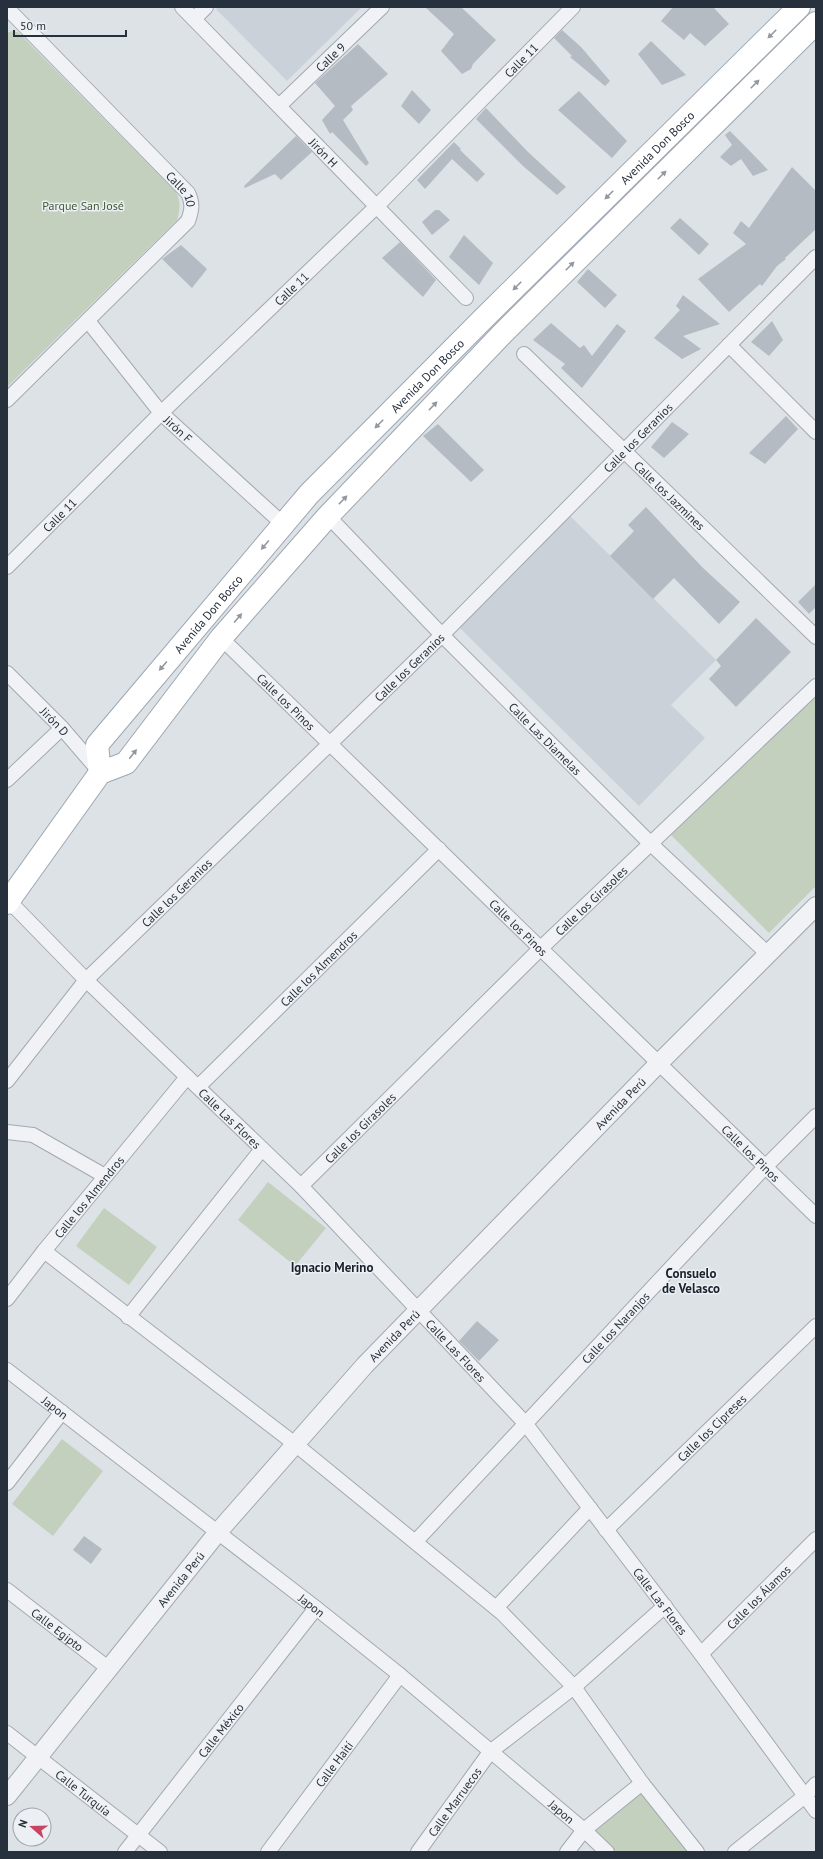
<svg xmlns="http://www.w3.org/2000/svg" width="823" height="1859" font-family="'PT Sans',sans-serif">
  <rect width="100%" height="100%" fill="#dde2e7"/>
  <!-- built -->
  <g fill="#cbd1d9">
    <path d="M218,7H362L287,81L216,9Z"/>
    <path d="M570,516L716,660L671,705L705,738L639,806L459,627Z"/>
  </g>
  <!-- green -->
  <g fill="#c4d0be">
    <path d="M12,31L18,32L176,192C181,201 180,210 177,220L7,387V33Z"/>
    <path d="M816,691V886L769,933L671,835Z"/>
    <path d="M268,1182L326,1228L295,1266L238,1220Z"/>
    <path d="M104,1208L157,1247L129,1285L76,1246Z"/>
    <path d="M62,1439L103,1471L53,1536L12,1504Z"/>
    <path d="M641,1788L693,1852H611L590,1831Z"/>
  </g>
  <!-- building -->
  <g fill="#b4bbc3">
    <path d="M425,7H461L496,40L473,64L471,69L462,74L441,51L454,34Z"/>
    <path d="M673,7H713L729,24L705,46L690,33L684,40L661,21Z"/>
    <path d="M562,30L581,47L610,81L605,86L570,57L572,56L554,38Z"/>
    <path d="M651,41L686,75L662,85L638,54Z"/>
    <path d="M358,44L388,74L351,106L353,110L343,120L369,163L366,166L332,132L330,134L322,120L335,106L315,83Z"/>
    <path d="M412,90L431,110L419,124L401,106Z"/>
    <path d="M579,91L627,141L612,158L558,110Z"/>
    <path d="M486,108L527,151L566,187L557,195L523,166L476,119Z"/>
    <path d="M730,131L742,143L768,170L753,176L741,159L731,166L720,157L732,145L725,135Z"/>
    <path d="M296,136L312,152L281,180L275,174L245,188L244,186Z"/>
    <path d="M454,142L461,149L460,150L485,174L477,182L452,159L425,189L417,180Z"/>
    <path d="M792,167L816,191V229L785,258L786,259L777,266L762,286L760,284L729,312L698,279L746,244L733,233L741,221L749,228Z"/>
    <path d="M435,210H439L450,220L432,235L422,222Z"/>
    <path d="M680,218L709,244L699,255L670,228Z"/>
    <path d="M464,235L493,263L479,285L449,257Z"/>
    <path d="M400,242L436,280L423,297L382,258Z"/>
    <path d="M181,245L207,269L192,288L162,259Z"/>
    <path d="M588,269L617,295L605,308L577,282Z"/>
    <path d="M683,295L720,324L683,336L701,349L682,359L654,338L680,310L676,306Z"/>
    <path d="M772,321L783,340L769,356L751,342Z"/>
    <path d="M551,323L580,348L584,345L592,356L617,324L626,331L582,388L561,368L565,364L533,340Z"/>
    <path d="M786,416L798,429L765,464L749,453Z"/>
    <path d="M672,422L689,434L664,458L651,447Z"/>
    <path d="M438,424L484,470L471,482L423,436Z"/>
    <path d="M646,507L702,567L740,602L719,624L674,578L653,599L610,556L634,531L628,525Z"/>
    <path d="M816,584V607L809,614L798,602Z"/>
    <path d="M756,618L791,652L736,707L709,679L721,666L716,660Z"/>
    <path d="M477,1321L499,1340L479,1361L459,1341Z"/>
    <path d="M84,1536L102,1549L91,1564L73,1550Z"/>
  </g>
  <g fill="none" stroke-linecap="round" stroke-linejoin="round">
    <!-- minor casing -->
    <g stroke="#a3a9b1" stroke-width="16">
      <g id="minor">
        <path id="s1" d="M182,7L466,298"/>
        <path id="s2" d="M7,8L188,193C193,203 192,210 188,221L7,400"/>
        <path d="M194,19L206,7"/>
        <path id="s3" d="M279,106L382,7"/>
        <path id="s4" d="M88,321L161,413L283,524"/>
        <path d="M729,345L816,432"/>
        <path id="s5" d="M524,354L816,637"/>
        <path id="s6" d="M328,516L442,635L651,844L769,955"/>
        <path id="s7" d="M7,567L161,413L377,206L573,7"/>
        <path id="s8" d="M221,638L816,1216"/>
        <path id="s9" d="M7,673L62,728L99,771"/>
        <path d="M7,780L62,728"/>
        <path id="s10" d="M9,901L86,980L301,1186L525,1423L701,1654L816,1811"/>
        <path id="s11" d="M7,1081L86,980L442,635L816,257"/>
        <path id="s12" d="M198,1087L439,849"/>
        <path d="M7,1132L33,1135L105,1176"/>
        <path id="s13" d="M301,1186L541,948L816,686"/>
        <path d="M44,1251L295,1444L502,1613L574,1687L642,1783L697,1852"/>
        <path id="s14" d="M7,1299L44,1251L187,1077"/>
        <path d="M128,1317L262,1149"/>
        <path id="s15" d="M7,1370L316,1608L400,1675L584,1830L607,1852"/>
        <path d="M7,1483L62,1412"/>
        <path id="s16" d="M606,1530L816,1326"/>
        <path id="s17" d="M416,1541L765,1167L816,1116"/>
        <path id="s18" d="M7,1590L108,1668"/>
        <path d="M496,1608L590,1508"/>
        <path id="s19" d="M701,1654L816,1539"/>
        <path id="s20" d="M7,1733L160,1852"/>
        <path id="s21" d="M125,1852L316,1608"/>
        <path id="s22" d="M268,1852L400,1675"/>
        <path id="s23" d="M418,1852L490,1752L574,1687L665,1606"/>
        <path d="M567,1852L584,1830L642,1783"/>
        <path d="M735,1852L805,1796L816,1784"/>
      </g>
    </g>
    <!-- tertiary casing -->
    <g stroke="#a3a9b1" stroke-width="20">
      <g id="tertiary">
        <path id="s24" d="M7,1796L218,1532L365,1365L659,1063L816,906"/>
      </g>
    </g>
    <!-- primary casing -->
    <g stroke="#9da7b2" stroke-width="24">
      <g id="primary">
        <path id="s25" d="M100,773L97,745L309,494L485,317L799,7"/>
        <path d="M7,903L100,773L126,763L221,638L328,516L503,333L816,23"/>
      </g>
    </g>
    <!-- minor -->
    <use href="#minor" stroke="#f0f2f5" stroke-width="14"/>
    <!-- tertiary -->
    <use href="#tertiary" stroke="#f0f2f5" stroke-width="18"/>
    <!-- primary -->
    <use href="#primary" stroke="#fff" stroke-width="22"/>
  </g>
  <!-- one-way arrows -->
  <defs><path id="oneway-solid" d="M-6-.8H1V-3.2L6.5 0L1 3.2V.8H-6Z"/></defs>
  <g fill="#93989e">
    <use href="#oneway-solid" transform="translate(772 34) rotate(135)"/>
    <use href="#oneway-solid" transform="translate(755 84) rotate(-45)"/>
    <use href="#oneway-solid" transform="translate(662 175) rotate(-45)"/>
    <use href="#oneway-solid" transform="translate(609 195) rotate(135)"/>
    <use href="#oneway-solid" transform="translate(570 266) rotate(-45)"/>
    <use href="#oneway-solid" transform="translate(517 286) rotate(135)"/>
    <use href="#oneway-solid" transform="translate(433 406) rotate(-46)"/>
    <use href="#oneway-solid" transform="translate(379 424) rotate(135)"/>
    <use href="#oneway-solid" transform="translate(343 500) rotate(-46)"/>
    <use href="#oneway-solid" transform="translate(265 545) rotate(130)"/>
    <use href="#oneway-solid" transform="translate(238 618) rotate(-49)"/>
    <use href="#oneway-solid" transform="translate(163 666) rotate(130)"/>
    <use href="#oneway-solid" transform="translate(133 754) rotate(-52)"/>
  </g>
  <g text-anchor="middle" dominant-baseline="central" stroke-width="3" stroke-linejoin="round" paint-order="stroke">
    <!-- street labels -->
    <g font-size="12" fill="#27313d" stroke="#ecf0f4">
      <text stroke="none"><textPath href="#s3" startOffset="71">Calle 9</textPath></text>
      <text stroke="none"><textPath href="#s7" startOffset="722">Calle 11</textPath></text>
      <text stroke="none"><textPath href="#s25" startOffset="848">Avenida Don Bosco</textPath></text>
      <text stroke="none"><textPath href="#s1" startOffset="203">Jirón H</textPath></text>
      <text stroke="none"><textPath href="#s2" startOffset="252">Calle 10</textPath></text>
      <text stroke="none"><textPath href="#s7" startOffset="398">Calle 11</textPath></text>
      <text stroke="none"><textPath href="#s25" startOffset="524">Avenida Don Bosco</textPath></text>
      <text stroke="none"><textPath href="#s4" startOffset="141">Jirón F</textPath></text>
      <text stroke="none"><textPath href="#s11" startOffset="902">Calle los Geranios</textPath></text>
      <text stroke="none"><textPath href="#s5" startOffset="203">Calle los Jazmines</textPath></text>
      <text stroke="none"><textPath href="#s7" startOffset="74">Calle 11</textPath></text>
      <text stroke="none"><textPath href="#s25" startOffset="200">Avenida Don Bosco</textPath></text>
      <text stroke="none"><textPath href="#s11" startOffset="578">Calle los Geranios</textPath></text>
      <text stroke="none"><textPath href="#s8" startOffset="91">Calle los Pinos</textPath></text>
      <text stroke="none"><textPath href="#s9" startOffset="68">Jirón D</textPath></text>
      <text stroke="none"><textPath href="#s6" startOffset="311">Calle Las Diamelas</textPath></text>
      <text stroke="none"><textPath href="#s11" startOffset="254">Calle los Geranios</textPath></text>
      <text stroke="none"><textPath href="#s13" startOffset="407">Calle los Girasoles</textPath></text>
      <text stroke="none"><textPath href="#s8" startOffset="415">Calle los Pinos</textPath></text>
      <text stroke="none"><textPath href="#s12" startOffset="169">Calle los Almendros</textPath></text>
      <text stroke="none"><textPath href="#s24" startOffset="926">Avenida Perú</textPath></text>
      <text stroke="none"><textPath href="#s10" startOffset="310">Calle Las Flores</textPath></text>
      <text stroke="none"><textPath href="#s13" startOffset="83">Calle los Girasoles</textPath></text>
      <text stroke="none"><textPath href="#s8" startOffset="739">Calle los Pinos</textPath></text>
      <text stroke="none"><textPath href="#s14" startOffset="131">Calle los Almendros</textPath></text>
      <text stroke="none"><textPath href="#s17" startOffset="292">Calle los Naranjos</textPath></text>
      <text stroke="none"><textPath href="#s24" startOffset="602">Avenida Perú</textPath></text>
      <text stroke="none"><textPath href="#s10" startOffset="634">Calle Las Flores</textPath></text>
      <text stroke="none"><textPath href="#s15" startOffset="61">Japon</textPath></text>
      <text stroke="none"><textPath href="#s16" startOffset="147">Calle los Cipreses</textPath></text>
      <text stroke="none"><textPath href="#s24" startOffset="278">Avenida Perú</textPath></text>
      <text stroke="none"><textPath href="#s19" startOffset="81">Calle los Álamos</textPath></text>
      <text stroke="none"><textPath href="#s10" startOffset="958">Calle Las Flores</textPath></text>
      <text stroke="none"><textPath href="#s15" startOffset="385">Japon</textPath></text>
      <text stroke="none"><textPath href="#s18" startOffset="64">Calle Egipto</textPath></text>
      <text stroke="none"><textPath href="#s21" startOffset="155">Calle México</textPath></text>
      <text stroke="none"><textPath href="#s22" startOffset="110">Calle Haití</textPath></text>
      <text stroke="none"><textPath href="#s20" startOffset="97">Calle Turquía</textPath></text>
      <text stroke="none"><textPath href="#s23" startOffset="62">Calle Marruecos</textPath></text>
      <text stroke="none"><textPath href="#s15" startOffset="709">Japon</textPath></text>
    </g>
    <!-- park labels -->
    <g font-size="12" fill="#3e5834" stroke="#ecf0f4">
      <text x="83" y="205">Parque San José</text>
    </g>
    <!-- neighbourhood labels -->
    <g font-size="13" font-weight="bold" fill="#19222d" stroke="#ecf0f4">
      <text x="332" y="1267">Ignacio Merino</text>
      <text x="691" y="1273">Consuelo<tspan x="691" dy="15">de Velasco</tspan></text>
    </g>
  </g>
  <!-- border -->
  <rect width="823" height="1859" fill="none" stroke="#27313d" stroke-width="16"/>
  <!-- north arrow -->
  <g transform="translate(32 1827) rotate(290)"><circle r="19" fill="#ecf0f4" stroke="#9da4ab"/>
  <path d="M0-3L7 15L0 10L-7 15Z" fill="#cb4362"/>
  <text y="-6" font-size="11" font-weight="bold" text-anchor="middle" fill="#27313d">N</text>
  </g>
  <!-- scale -->
  <path d="M14 30v6h112v-6" fill="none" stroke="#27313d" stroke-width="2"/>
  <text x="20" y="30" font-size="12" fill="#27313d" stroke="#ecf0f4" stroke-width="3" paint-order="stroke">50 m</text>
</svg>
